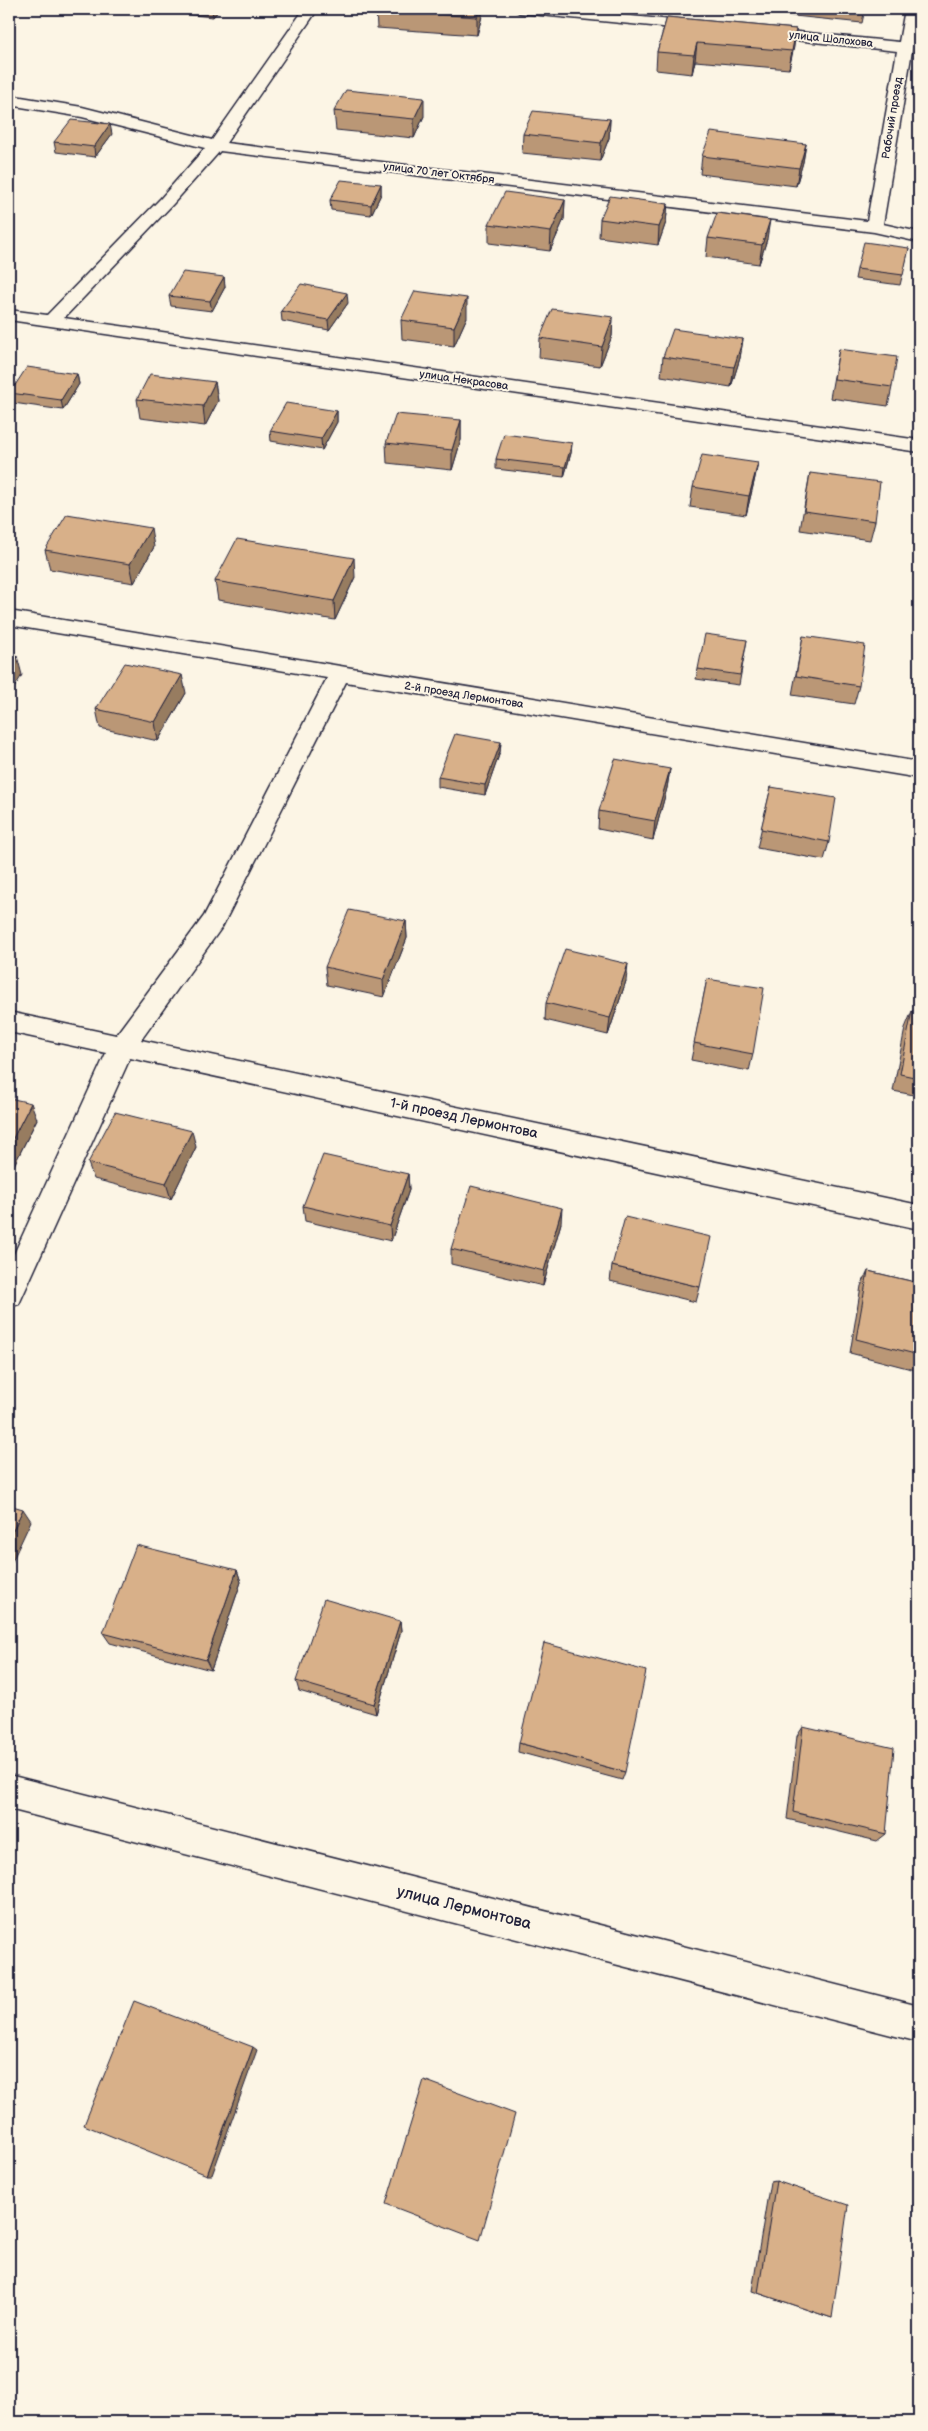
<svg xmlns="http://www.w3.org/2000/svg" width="928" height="2431" font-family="'Balsamiq Sans',sans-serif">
  <rect width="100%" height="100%" fill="#fcf5e5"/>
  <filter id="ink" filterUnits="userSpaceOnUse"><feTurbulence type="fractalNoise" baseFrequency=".02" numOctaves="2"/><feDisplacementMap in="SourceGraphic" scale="10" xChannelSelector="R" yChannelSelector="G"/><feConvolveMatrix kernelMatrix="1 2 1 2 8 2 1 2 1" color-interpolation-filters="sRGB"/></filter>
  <g filter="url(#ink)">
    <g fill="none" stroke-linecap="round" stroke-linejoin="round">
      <!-- minor casing -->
      <g stroke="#22223b" stroke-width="3">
        <g id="minor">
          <path d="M304,9H318L226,143L867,221L897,51L758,36L751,32L758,28L899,42L905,9H919L883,224L919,232V242L874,232L220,151L173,204L64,318L919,440V452L9,320V310L47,315L161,198L205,148L82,117L9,105V95L82,107L212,140Z"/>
          <path d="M513,9H561L702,23L709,27L702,31L520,13Z"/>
          <path d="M9,611L919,762V778L346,682L222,927L141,1040L919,1205V1229L130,1058L19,1304L9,1307V1265L106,1053L9,1032V1012L116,1035L204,916L327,678L9,625Z"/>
          <path d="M9,1775L919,2006V2042L9,1809Z"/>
        </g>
      </g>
      <!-- minor -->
      <use href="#minor" fill="#fcf5e5" fill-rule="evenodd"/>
    </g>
    <!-- wall -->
    <g fill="#ba9776" stroke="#22223b">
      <path d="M183,9H220L213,17L183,14Z"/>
      <path d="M376,9H482V16L477,35L377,28Z"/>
      <path d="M766,9H865L862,23L765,13Z"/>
      <path d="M667,17L796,29L789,69L695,61L692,74L656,70L657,52Z"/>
      <path d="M334,111L424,116L414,138L336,130Z"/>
      <path d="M610,119L609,138L600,161L522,153L523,134Z"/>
      <path d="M112,134L95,157L56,152L54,142Z"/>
      <path d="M806,144L803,162L796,186L700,174L702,156Z"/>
      <path d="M381,184V194L371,215L331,210L330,200Z"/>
      <path d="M565,200L564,219L550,251L489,243V224Z"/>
      <path d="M668,204L666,222L658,245L599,237L600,219Z"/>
      <path d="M708,238L767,239L759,264L706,257Z"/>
      <path d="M909,248L900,285L855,279L857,269Z"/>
      <path d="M224,277L225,287L212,311L171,306L169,296Z"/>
      <path d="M348,303L329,330L282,321L281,311Z"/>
      <path d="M467,317L454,346L402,339L401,320Z"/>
      <path d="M613,317L612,336L600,366L539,358L540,338Z"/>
      <path d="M743,339L740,358L731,387L661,376L663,357Z"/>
      <path d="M839,349L892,387L888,406L830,398Z"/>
      <path d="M77,374L79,384L63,410L13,403L10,393Z"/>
      <path d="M215,382L218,401L205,426L140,418L137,399Z"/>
      <path d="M337,411V422L322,450L271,441L270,431Z"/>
      <path d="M461,420V440L452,470L387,463L386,443Z"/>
      <path d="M572,443L571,453L564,477L496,469V459Z"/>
      <path d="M758,463L754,482L746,515L690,507L693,487Z"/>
      <path d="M810,473L875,521L870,540L800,530Z"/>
      <path d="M154,547L134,583L50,569L45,550Z"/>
      <path d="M355,577L335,620L218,600L215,581Z"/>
      <path d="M803,636L859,686L854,704L792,695Z"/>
      <path d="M747,640L739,685L696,679L698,669Z"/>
      <path d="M186,693L158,741L100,728L96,709Z"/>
      <path d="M501,742L500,752L485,795L438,787V777Z"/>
      <path d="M670,769L667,788L653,840L598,829L599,811Z"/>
      <path d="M771,787L829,842L824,860L757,848Z"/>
      <path d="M406,921L407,938L384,997L327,985L325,967Z"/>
      <path d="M707,979L753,1054L749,1071L691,1060Z"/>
      <path d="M626,981L608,1035L545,1020L546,1003Z"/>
      <path d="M912,1011L919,1012V1096L893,1091L905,1028Z"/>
      <path d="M9,1098L37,1119L14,1165L9,1164Z"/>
      <path d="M196,1147L171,1199L94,1179L88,1163Z"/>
      <path d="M408,1174L409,1190L391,1241L305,1221L303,1206Z"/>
      <path d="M561,1223L543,1286L451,1264V1249Z"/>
      <path d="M612,1266L700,1287L696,1302L610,1281Z"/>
      <path d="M868,1271L919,1283V1371L850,1353L861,1286Z"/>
      <path d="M237,1570L241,1582L211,1670L110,1643L103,1633Z"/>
      <path d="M400,1621L401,1631L376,1714L299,1691L296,1681Z"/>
      <path d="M803,1727L886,1834L877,1841L787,1819L797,1736Z"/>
      <path d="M519,1743L625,1772L622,1780L518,1752Z"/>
      <path d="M776,2181L832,2318L752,2291L770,2182Z"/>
    </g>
    <!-- shaded-wall -->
    <g fill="#977b60" stroke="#22223b">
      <path d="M212,9H220L213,17Z"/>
      <path d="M479,9H482V16L477,35V17Z"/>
      <path d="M796,29L794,47L789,69L792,51Z"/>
      <path d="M697,43L695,61L692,74L694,55Z"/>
      <path d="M424,98V116L414,138V119Z"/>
      <path d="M610,119L609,138L600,161L601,143Z"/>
      <path d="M110,124L112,134L95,157L94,147Z"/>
      <path d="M806,144L803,162L796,186L799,168Z"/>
      <path d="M381,184V194L371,215V205Z"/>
      <path d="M565,200L564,219L550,251L551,232Z"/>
      <path d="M668,204L666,222L658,245L659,227Z"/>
      <path d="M770,220L767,239L759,264L762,245Z"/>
      <path d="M224,277L225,287L212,311L210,301Z"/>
      <path d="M347,293L348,303L329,330L328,320Z"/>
      <path d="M467,298V317L454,346V327Z"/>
      <path d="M613,317L612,336L600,366L602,347Z"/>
      <path d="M743,339L740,358L731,387L734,367Z"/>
      <path d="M77,374L79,384L63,410L61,400Z"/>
      <path d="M215,382L218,401L205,426L203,406Z"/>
      <path d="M337,411V422L322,450L321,439Z"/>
      <path d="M461,420V440L452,470V450Z"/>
      <path d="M572,443L571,453L564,477L565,467Z"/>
      <path d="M758,463L754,482L746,515L749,496Z"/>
      <path d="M151,528L154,547L134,583L130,564Z"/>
      <path d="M354,558L355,577L335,620L334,601Z"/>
      <path d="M17,656L22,675L9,696V669Z"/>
      <path d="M182,675L186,693L158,741L155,722Z"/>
      <path d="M501,742L500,752L485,795V785Z"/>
      <path d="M670,769L667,788L653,840L655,821Z"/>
      <path d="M406,921L407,938L384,997L383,980Z"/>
      <path d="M628,964L626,981L608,1035L610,1018Z"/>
      <path d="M31,1103L37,1119L14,1165L9,1153V1146Z"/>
      <path d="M192,1131L196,1147L171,1199L166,1183Z"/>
      <path d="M408,1174L409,1190L391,1241L390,1226Z"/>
      <path d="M562,1208L561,1223L543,1286L544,1271Z"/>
      <path d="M23,1509L31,1521L9,1568V1539Z"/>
      <path d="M237,1570L241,1582L211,1670L206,1660Z"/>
      <path d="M400,1621L401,1631L376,1714L374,1704Z"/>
      <path d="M253,2047L257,2050L212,2175H207Z"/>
    </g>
    <!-- building -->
    <g fill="#d8b089" stroke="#22223b">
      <path d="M376,9H479L477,17L376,10Z"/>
      <path d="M667,17L796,29L792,51L697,43L694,55L657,52Z"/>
      <path d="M346,90L424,98L414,119L334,111Z"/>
      <path d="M533,111L610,119L601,143L523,134Z"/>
      <path d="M71,120L110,124L94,147L54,142Z"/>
      <path d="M711,132L806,144L799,168L702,156Z"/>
      <path d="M341,180L381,184L371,205L330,200Z"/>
      <path d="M505,192L565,200L551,232L489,224Z"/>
      <path d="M610,196L668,204L659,227L600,219Z"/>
      <path d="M717,213L770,220L762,245L708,238Z"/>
      <path d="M864,242L909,248L903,275L857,269Z"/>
      <path d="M183,272L224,277L210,301L169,296Z"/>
      <path d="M301,284L347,293L328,320L281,311Z"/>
      <path d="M415,291L467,298L454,327L401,320Z"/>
      <path d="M552,309L613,317L602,347L540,338Z"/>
      <path d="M673,329L743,339L734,367L663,357Z"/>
      <path d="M839,349L897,357L892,387L834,379Z"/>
      <path d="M27,367L77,374L61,400L10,393Z"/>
      <path d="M150,374L215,382L203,406L137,399Z"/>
      <path d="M286,403L337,411L321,439L270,431Z"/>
      <path d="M396,414L461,420L452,450L386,443Z"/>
      <path d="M504,434L572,443L565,467L496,459Z"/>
      <path d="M702,455L758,463L749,496L693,487Z"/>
      <path d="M810,473L880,482L875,521L804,511Z"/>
      <path d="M67,514L151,528L130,564L45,550Z"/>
      <path d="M237,539L354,558L334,601L215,581Z"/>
      <path d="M705,634L747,640L740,675L698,669Z"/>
      <path d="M803,636L865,645L859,686L796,676Z"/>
      <path d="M9,655L17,656L9,669Z"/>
      <path d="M125,663L182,675L155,722L96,709Z"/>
      <path d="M455,734L501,742L485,785L438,777Z"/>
      <path d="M615,759L670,769L655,821L599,811Z"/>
      <path d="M771,787L836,798L829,842L761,829Z"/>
      <path d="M349,910L406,921L383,980L325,967Z"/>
      <path d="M565,949L628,964L610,1018L546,1003Z"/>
      <path d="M707,979L764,988L753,1054L694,1043Z"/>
      <path d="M912,1011L919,1012V1078L900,1074Z"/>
      <path d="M9,1098L31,1103L9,1146Z"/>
      <path d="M115,1112L192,1131L166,1183L88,1163Z"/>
      <path d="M323,1155L408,1174L390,1226L303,1206Z"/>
      <path d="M471,1186L562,1208L544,1271L451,1249Z"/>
      <path d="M625,1217L711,1237L700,1287L612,1266Z"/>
      <path d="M868,1271L919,1283V1355L856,1339Z"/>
      <path d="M9,1505L23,1509L9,1539Z"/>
      <path d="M136,1545L237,1570L206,1660L103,1633Z"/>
      <path d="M324,1599L400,1621L374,1704L296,1681Z"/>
      <path d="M544,1643L646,1671L625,1772L519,1743Z"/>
      <path d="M803,1727L894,1748L886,1834L793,1812Z"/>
      <path d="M134,2001L253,2047L207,2175L84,2125Z"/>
      <path d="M424,2080L515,2114L480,2240L386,2204Z"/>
      <path d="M776,2181L848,2205L832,2318L758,2293Z"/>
    </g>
  </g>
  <g text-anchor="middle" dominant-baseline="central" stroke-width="4" stroke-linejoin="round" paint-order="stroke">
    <!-- far-street labels -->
    <g font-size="11" fill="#22223b" stroke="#fcf5e5">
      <text transform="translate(831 39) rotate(6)">улица Шолохова</text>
      <text transform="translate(892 118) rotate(-81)">Рабочий проезд</text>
      <text transform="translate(439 173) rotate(7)">улица 70 лет Октября</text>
      <text transform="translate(464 380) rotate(8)">улица Некрасова</text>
      <text transform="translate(464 695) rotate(9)">2-й проезд Лермонтова</text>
    </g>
    <!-- street labels -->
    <g font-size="14" fill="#22223b" stroke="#fcf5e5">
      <text transform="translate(464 1118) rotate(12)">1-й проезд Лермонтова</text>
    </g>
    <!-- near-street labels -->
    <g font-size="16" fill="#22223b" stroke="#fcf5e5">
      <text transform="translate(464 1908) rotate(14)">улица Лермонтова</text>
    </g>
  </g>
  <!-- margin -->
  <rect width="928" height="2431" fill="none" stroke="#fcf5e5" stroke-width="30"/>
  <rect x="15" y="15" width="898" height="2401" fill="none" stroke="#22223b" stroke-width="2" filter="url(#ink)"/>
</svg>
